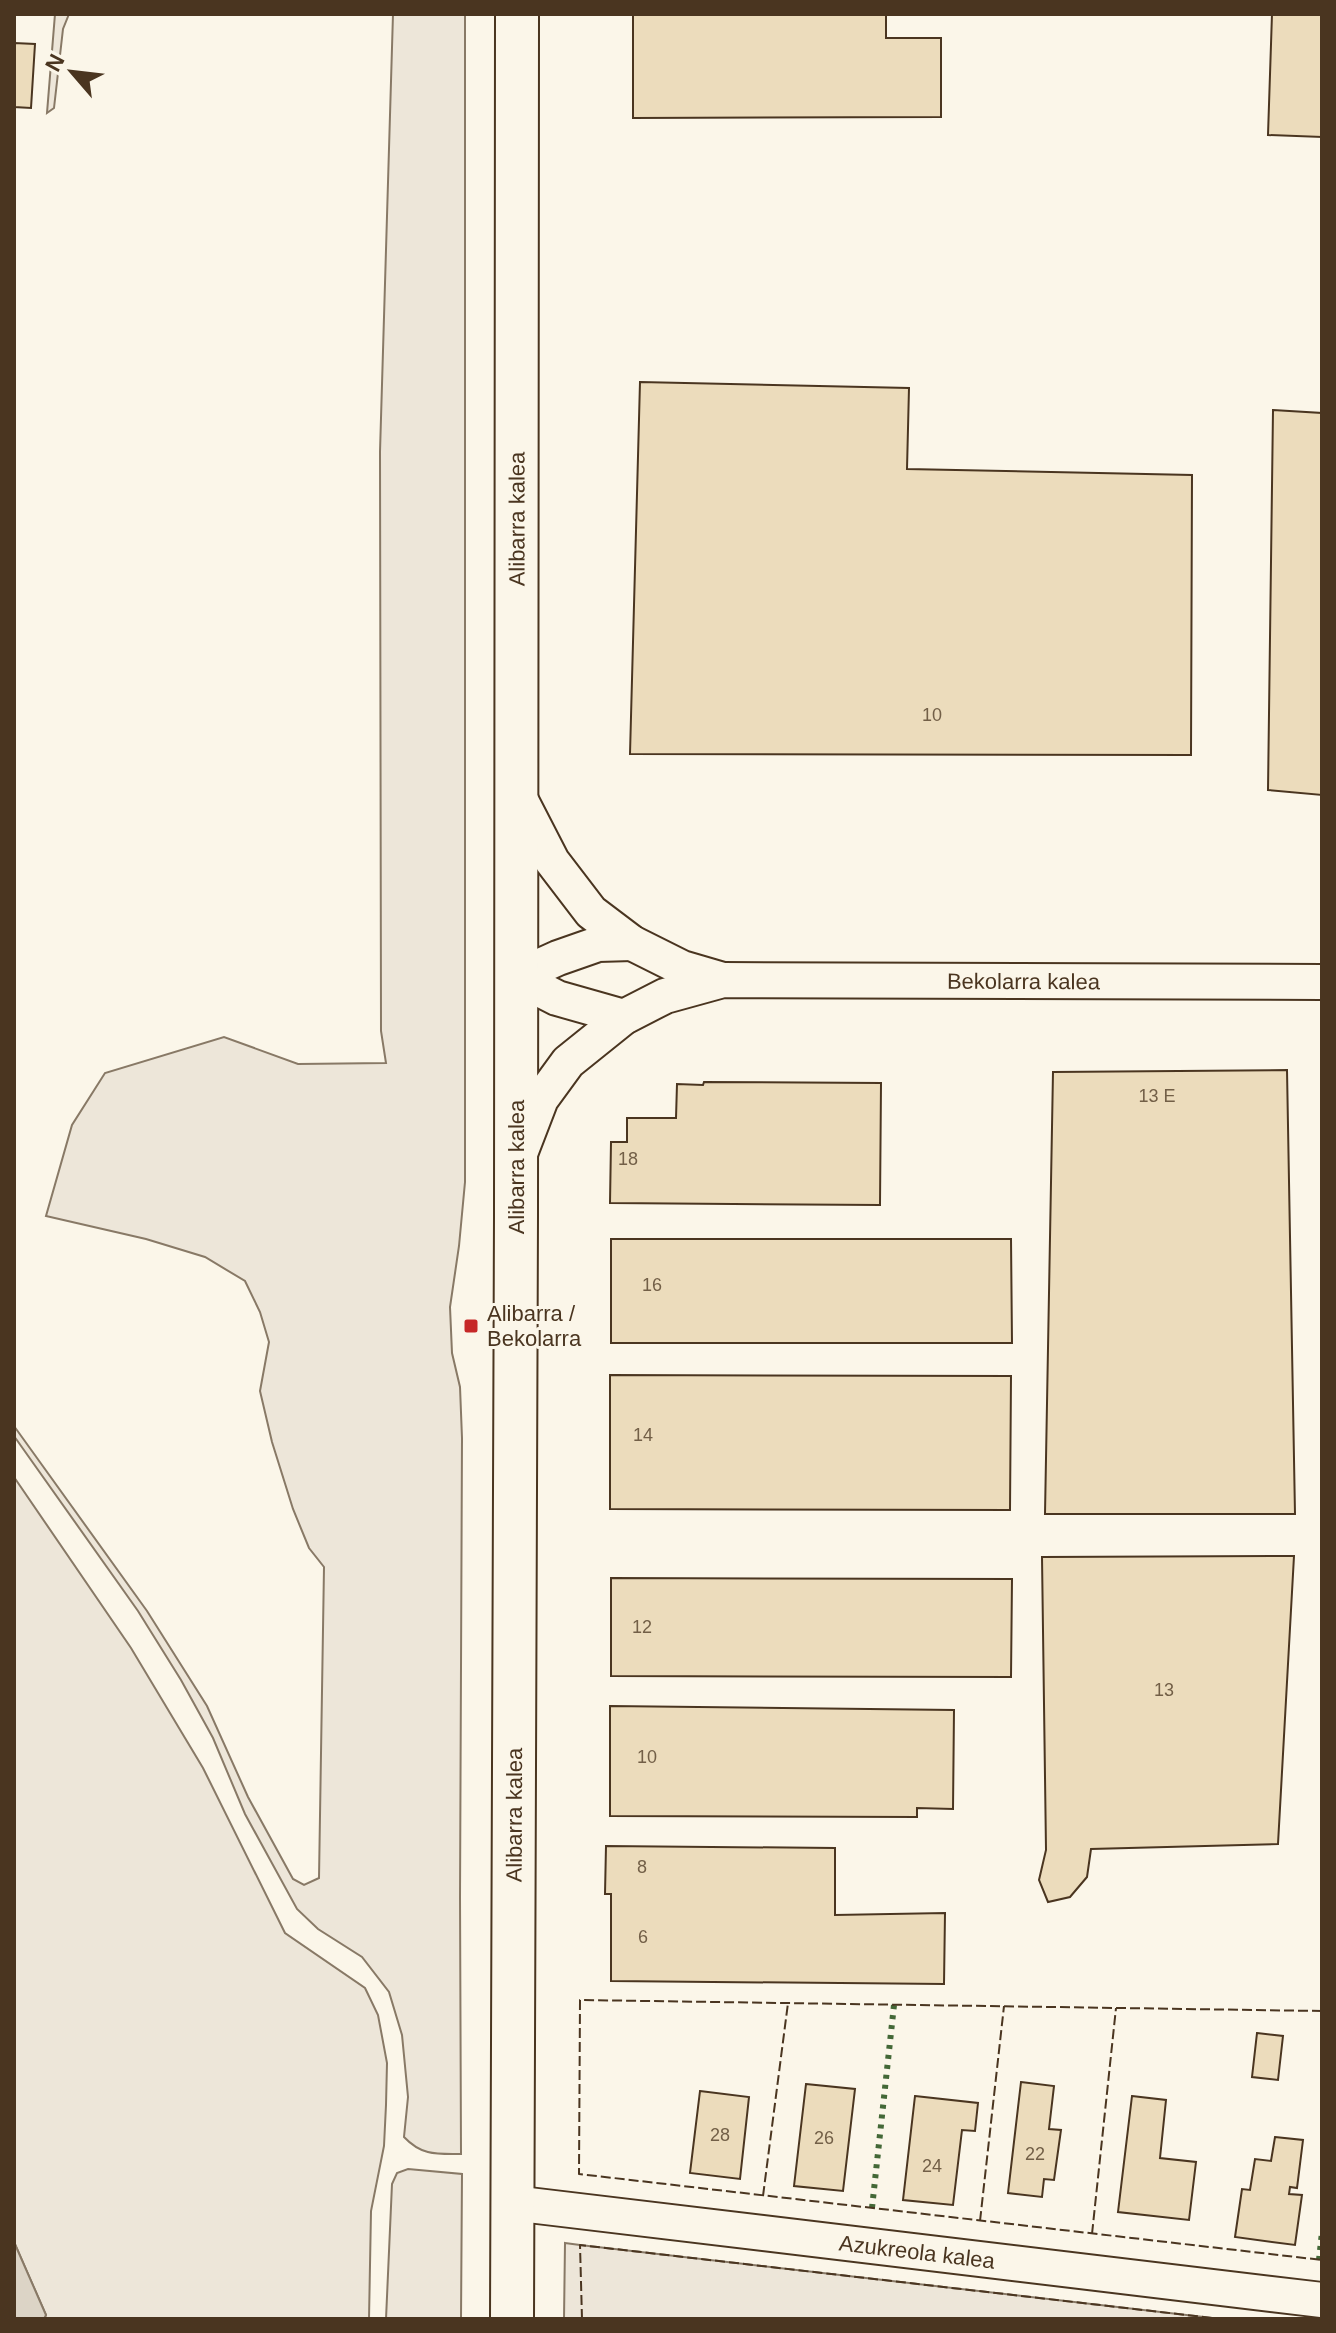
<svg xmlns="http://www.w3.org/2000/svg" width="1336" height="2333" font-family="Helvetica,sans-serif">
  <rect width="100%" height="100%" fill="#fbf6e9"/>
  <!-- green -->
  <g fill="#ede6d9" stroke="#887966" stroke-width="2">
    <path d="M55,14H69L63,29L54,108L47,113Z"/>
    <path d="M393,14H465V1182L459,1246L450,1307L452,1353L460,1387L462,1438L460,1897L461,2154C437,2154 422,2156 404,2137L408,2097L402,2035L389,1992L362,1957L318,1929L297,1909L245,1814L213,1738L181,1680L138,1611L14,1436V1426L147,1611L207,1706L248,1797L293,1879L304,1885L319,1878L324,1567L309,1548L293,1509L272,1442L260,1391L269,1342L260,1312L245,1281L205,1257L146,1239L46,1216L72,1125L105,1073L224,1037L298,1064L386,1063L381,1031L380,452Z"/>
    <path d="M14,1477L131,1648L203,1768L285,1933L365,1988L378,2015L387,2063L386,2105L384,2146L371,2211L369,2319H44L46,2315L14,2242Z"/>
    <path d="M408,2169L462,2174L461,2319H386L392,2184L397,2173Z"/>
    <path d="M565,2243L580,2245L1221,2319H564Z"/>
  </g>
  <!-- water -->
  <path fill="#dcd4c6" stroke="#887966" stroke-width="2" d="M14,2242L46,2315L44,2319H14Z"/>
  <!-- building -->
  <g fill="#ecdcbc" stroke="#4a3520" stroke-width="2">
    <path d="M633,14H886V38H941V117L633,118Z"/>
    <path d="M1272,14H1322V137L1268,135Z"/>
    <path d="M14,43L35,44L31,108L14,107Z"/>
    <path d="M640,382L909,388L907,469L1192,475L1191,755L630,754Z"/>
    <path d="M1273,410L1322,413V795L1268,790Z"/>
    <path d="M1287,1070L1295,1514H1045L1053,1072Z"/>
    <path d="M704,1082L881,1083L880,1205L610,1203L611,1142H627V1118H676L677,1084L703,1085Z"/>
    <path d="M611,1239H1011L1012,1343H611Z"/>
    <path d="M610,1375L1011,1376L1010,1510L610,1509Z"/>
    <path d="M1294,1556L1278,1844L1091,1849L1087,1877L1070,1897L1048,1902L1039,1880L1046,1850L1042,1557Z"/>
    <path d="M611,1578L1012,1579L1011,1677L611,1676Z"/>
    <path d="M610,1706L954,1710L953,1809L917,1808V1817L610,1816Z"/>
    <path d="M606,1846L835,1848V1915L945,1913L944,1984L611,1981V1894H605Z"/>
    <path d="M1257,2033L1283,2036L1278,2080L1252,2077Z"/>
    <path d="M1021,2082L1054,2086L1049,2129L1061,2130L1054,2180L1044,2179L1042,2197L1008,2193Z"/>
    <path d="M806,2084L855,2089L843,2191L794,2186Z"/>
    <path d="M700,2091L749,2097L740,2179L690,2173Z"/>
    <path d="M915,2096L978,2103L975,2131L962,2130L953,2205L903,2200Z"/>
    <path d="M1132,2096L1166,2100L1160,2158L1196,2162L1189,2220L1118,2212Z"/>
    <path d="M1275,2137L1303,2140L1297,2188L1290,2187L1289,2194L1302,2195L1295,2245L1235,2237L1242,2189L1250,2190L1255,2159L1271,2161Z"/>
  </g>
  <g fill="none" stroke-linecap="round" stroke-linejoin="round">
    <!-- minor casing -->
    <g stroke="#4a3520" stroke-width="38">
      <g id="minor">
        <path d="M517,793L552,861L591,912L632,943L682,968L723,980"/>
        <path d="M516,977L558,958L598,944L632,943"/>
        <path d="M516,977L557,998L624,1017"/>
        <path id="s1" d="M521,1151L541,1099L568,1062L624,1017L665,996L723,980L1322,982"/>
        <path id="s2" d="M512,2203L1322,2300"/>
      </g>
    </g>
    <!-- tertiary casing -->
    <g stroke="#4a3520" stroke-width="46">
      <g id="tertiary">
        <path id="s3" d="M512,2319L516,1216L517,14"/>
      </g>
    </g>
    <!-- minor -->
    <use href="#minor" stroke="#fbf6e9" stroke-width="34"/>
    <!-- tertiary -->
    <use href="#tertiary" stroke="#fbf6e9" stroke-width="42"/>
    <!-- hedge -->
    <g stroke="#436837" stroke-width="6" stroke-dasharray="4 6" stroke-linecap="butt">
      <path d="M872,2208L894,2005"/>
      <path d="M1319,2260L1322,2232"/>
    </g>
    <!-- fence -->
    <g stroke="#4a3520" stroke-width="2" stroke-dasharray="10 4" stroke-linecap="butt">
      <path d="M1322,2011L580,2000L579,2174L1322,2260"/>
      <path d="M763,2196L788,2003"/>
      <path d="M980,2221L1004,2006"/>
      <path d="M1092,2234L1116,2008"/>
      <path d="M582,2319L580,2245L1221,2319"/>
    </g>
  </g>
  <!-- markers -->
  <rect fill="#c62828" stroke="#fbf6e9" stroke-width="3" x="463" y="1318" width="16" height="16" rx="4"/>
  <g text-anchor="middle" dominant-baseline="central" stroke-width="6" stroke-linejoin="round" paint-order="stroke">
    <!-- number labels -->
    <g font-size="18" fill="#725f47">
      <text x="932" y="715">10</text>
      <text x="1157" y="1096">13 E</text>
      <text x="628" y="1159">18</text>
      <text x="652" y="1285">16</text>
      <text x="643" y="1435">14</text>
      <text x="642" y="1627">12</text>
      <text x="1164" y="1690">13</text>
      <text x="647" y="1757">10</text>
      <text x="642" y="1867">8</text>
      <text x="643" y="1937">6</text>
      <text x="720" y="2135">28</text>
      <text x="824" y="2138">26</text>
      <text x="1035" y="2154">22</text>
      <text x="932" y="2166">24</text>
    </g>
    <!-- street labels -->
    <g font-size="22" fill="#4a3520" stroke="#fbf6e9">
      <text stroke="none"><textPath href="#s3" startOffset="1800">Alibarra kalea</textPath></text>
      <text stroke="none"><textPath href="#s1" startOffset="580">Bekolarra kalea</textPath></text>
      <text stroke="none"><textPath href="#s3" startOffset="1152">Alibarra kalea</textPath></text>
      <text stroke="none"><textPath href="#s3" startOffset="504">Alibarra kalea</textPath></text>
      <text stroke="none"><textPath href="#s2" startOffset="408">Azukreola kalea</textPath></text>
    </g>
    <!-- poi labels -->
    <g font-size="22" fill="#4a3520" stroke="#fbf6e9" text-anchor="start">
      <text x="487" y="1313">Alibarra /<tspan x="487" dy="25">Bekolarra</tspan></text>
    </g>
  </g>
  <!-- border -->
  <rect width="1336" height="2333" fill="none" stroke="#4a3520" stroke-width="32"/>
  <!-- north arrow -->
  <g transform="translate(72 72) rotate(298)" stroke="#fbf6e9" stroke-width="6" paint-order="stroke">
  <path d="M0-6L14 30L0 20L-14 30Z" fill="#4a3520"/>
  <text y="-12" font-size="22" font-weight="bold" text-anchor="middle" fill="#4a3520">N</text>
  </g>
</svg>
